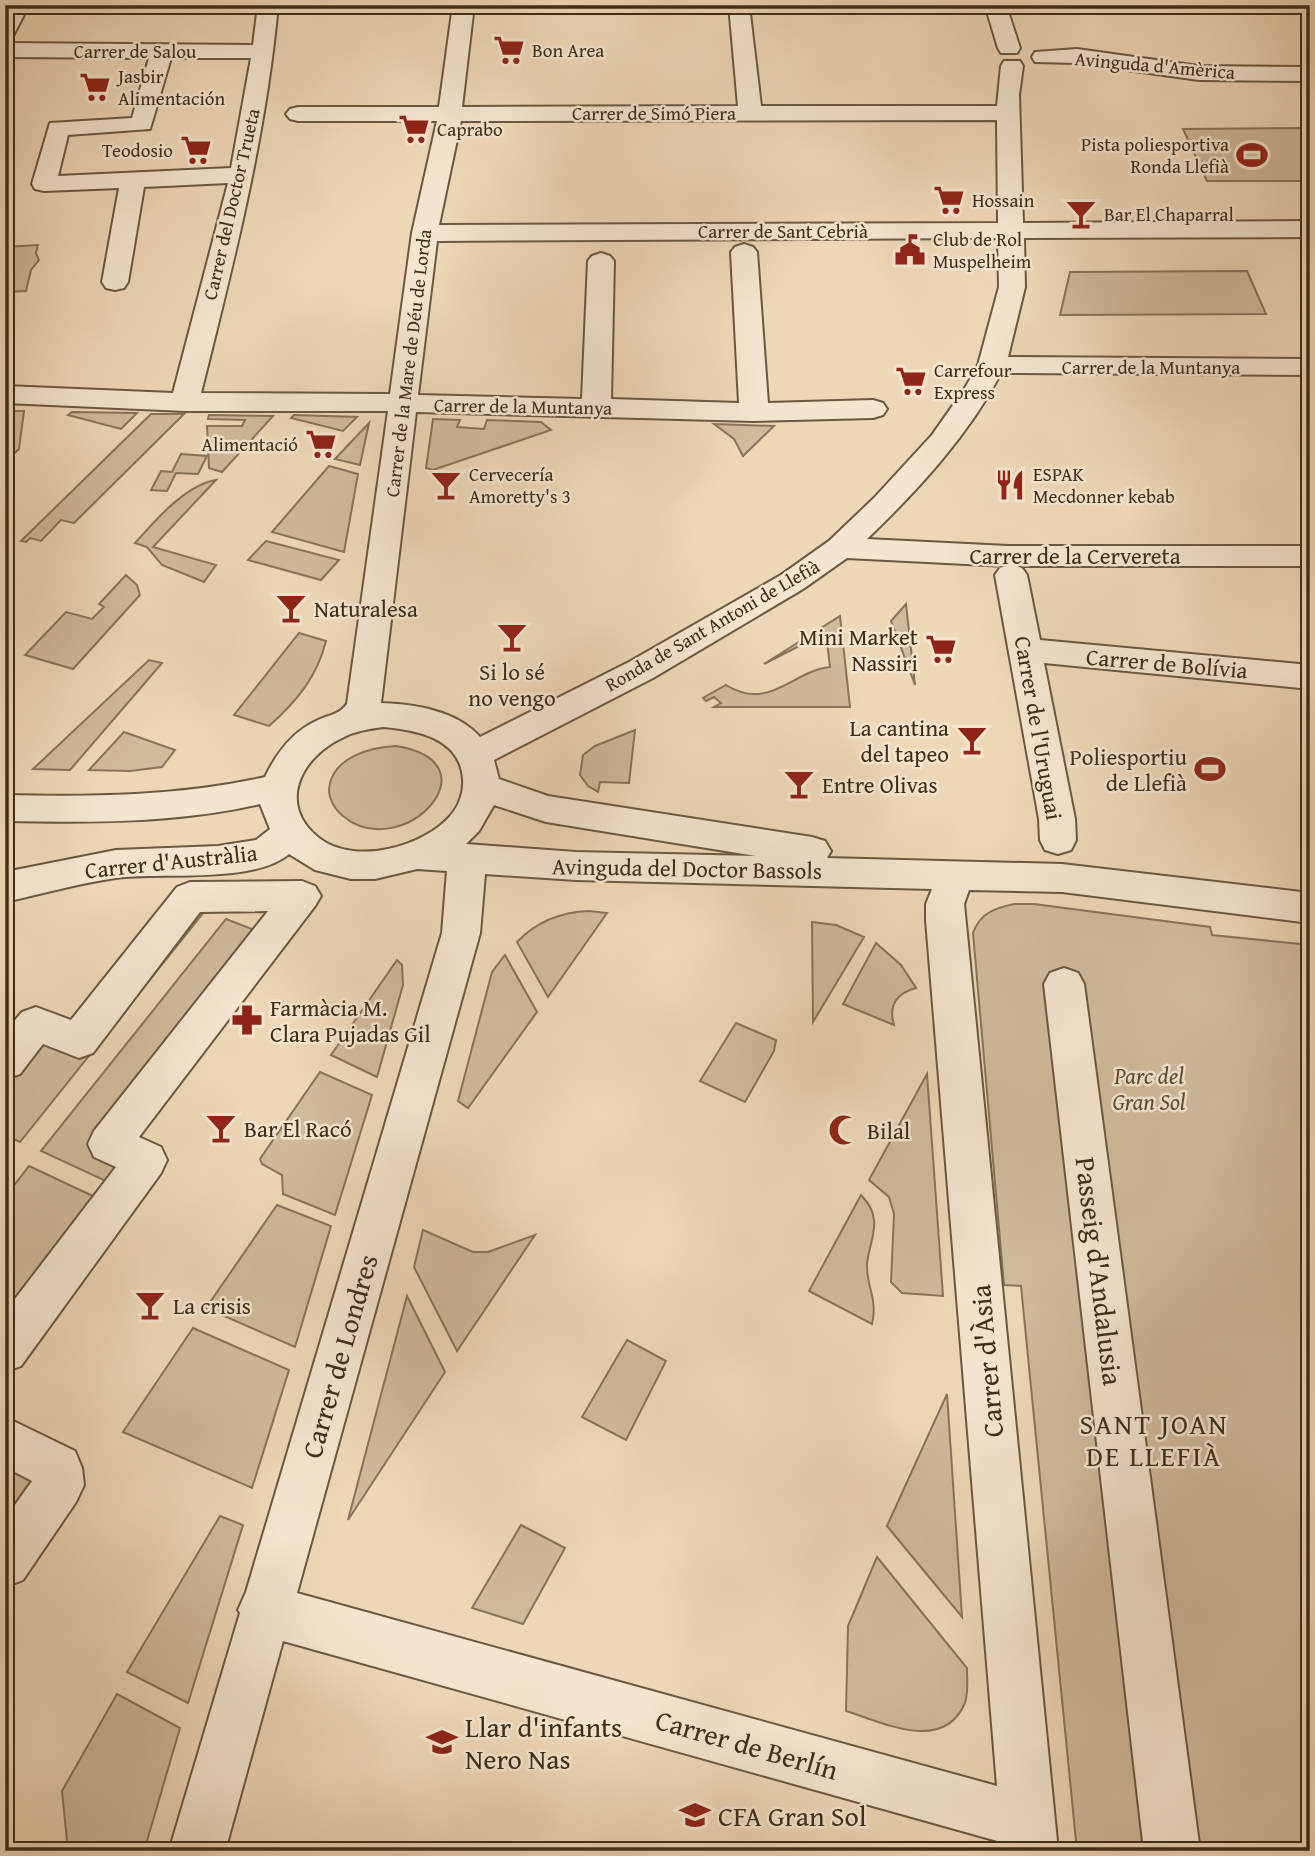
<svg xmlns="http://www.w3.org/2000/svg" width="1315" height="1856" font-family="'Gentium Book Plus',serif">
  <rect width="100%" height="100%" fill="#eed7b7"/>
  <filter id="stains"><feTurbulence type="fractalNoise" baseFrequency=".00286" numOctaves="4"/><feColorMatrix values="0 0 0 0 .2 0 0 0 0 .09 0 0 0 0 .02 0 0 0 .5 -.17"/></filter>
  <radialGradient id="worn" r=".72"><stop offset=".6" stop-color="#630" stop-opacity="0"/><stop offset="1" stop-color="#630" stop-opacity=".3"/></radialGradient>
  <!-- green -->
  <g fill="#d0ba9c" stroke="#87745a" stroke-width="2">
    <path d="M1310,128V181H1207L1183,129Z"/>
    <path d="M38,245L36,253L39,260L31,270L26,291L5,292V247Z"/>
    <path d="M1247,271L1266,314L1060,315L1070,272Z"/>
    <path d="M5,411H24L19,449L5,462Z"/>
    <path d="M72,412L137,413L121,429L68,415Z"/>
    <path d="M151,414H184L74,523L61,520L41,541L30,538L26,542L21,541Z"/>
    <path d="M209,415L273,416L222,472L209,468L207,426H242L245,420L208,419Z"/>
    <path d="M294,415L357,417L343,431L291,418Z"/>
    <path d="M433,419L460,420L457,427L484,429L487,420L541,422L551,430L433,470L426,468Z"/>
    <path d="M369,423L360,465L335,459Z"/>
    <path d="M714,424L774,426L743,456L734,439Z"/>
    <path d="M181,454L207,456L198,474L176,473L167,491L151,490L161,471L172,472Z"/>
    <path d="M329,466L358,474L344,552L272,532Z"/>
    <path d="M216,480L153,547L216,565L204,582L162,565L147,547L135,543C155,521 185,485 216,480Z"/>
    <path d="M266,541L339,560L321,580L248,560Z"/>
    <path d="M126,575L137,585L140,595L73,669L25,655L66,612L92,619L104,607L99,604Z"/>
    <path d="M906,604L915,685L891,621Z"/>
    <path d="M840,616L850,707H714L721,703L714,697L706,701L703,698L726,685C769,712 792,671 830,667L827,642L801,645L764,664Z"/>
    <path d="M299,633L326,641C317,677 297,701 269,726L234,715Z"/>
    <path d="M149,660L162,663L70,770L33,769Z"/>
    <path d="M635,730L629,783L600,782L598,792L588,786L580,775L583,755L595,746Z"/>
    <path d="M124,732L175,750L162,767L130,771L89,770Z"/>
    <path d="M396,746C500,763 401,865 343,816C335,810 329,799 329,789C332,757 371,747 396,746Z"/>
    <path d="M190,897H216L20,1142L5,1135V1062L36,1024L79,1040Z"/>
    <path d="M1014,904H1034L1210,927L1212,935L1310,945V1851H1077L1021,1286L1004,1285L973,933C980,913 995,908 1014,904Z"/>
    <path d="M589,911L607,913L548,997L517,942C537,921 561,912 589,911Z"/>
    <path d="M226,919L270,936L110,1144L125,1190L41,1151Z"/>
    <path d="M812,922L836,925L864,937L813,1022Z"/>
    <path d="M876,943L901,965L916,988C897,993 888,1005 894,1025L843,1004Z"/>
    <path d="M505,955L537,1012L468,1108L458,1101L492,972Z"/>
    <path d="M397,960L402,965L403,985L377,1077L331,1055Z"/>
    <path d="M736,1023L776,1040L774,1051L745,1102L700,1081Z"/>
    <path d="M320,1072L372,1095L335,1215L283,1194L282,1175L262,1164L260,1159Z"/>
    <path d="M927,1074L943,1296L902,1293L891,1282L894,1214L889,1197L869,1180Z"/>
    <path d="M29,1166L112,1205L5,1350V1197Z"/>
    <path d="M861,1195C868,1203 873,1209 874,1220C876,1233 868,1250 867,1264C866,1287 878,1298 872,1324L809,1291Z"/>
    <path d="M277,1205L331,1226L295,1347L206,1308Z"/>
    <path d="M423,1230L473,1252H488L535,1235L457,1351L414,1267Z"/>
    <path d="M407,1296L445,1372L348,1520Z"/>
    <path d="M193,1328L289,1370L252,1488L123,1432Z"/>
    <path d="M627,1340L666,1361L626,1440L582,1417Z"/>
    <path d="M947,1394L962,1617L887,1526Z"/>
    <path d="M5,1441L58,1468L38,1515L5,1497Z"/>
    <path d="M220,1516L243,1525L188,1703L127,1672Z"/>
    <path d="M521,1525L565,1548L523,1624L472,1608Z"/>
    <path d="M877,1557L967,1668C967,1679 969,1695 964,1705C942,1753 882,1722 846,1711L848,1626Z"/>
    <path d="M117,1694L180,1728L144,1851H68L62,1791Z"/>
  </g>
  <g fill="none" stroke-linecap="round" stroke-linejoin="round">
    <!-- street casing -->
    <g stroke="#6a5840" stroke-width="4">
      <g id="street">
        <path d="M8,5H29L13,36L5,37V11Z"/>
        <path d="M258,5H278C266,137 233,265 201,393L390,394L412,233L437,121H298L290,119L286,114L290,109L298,107H439L453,5H474L462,107L738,106L729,5H749L761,106H997L1001,66L1004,61H1020L1023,66L1019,95L1023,223L1310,221V237L1024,238L1025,287L1008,357L1310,359V375L1001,373C968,436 918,490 867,539L1008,546H1310V566H1016L1022,568L1027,575L1040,640L1310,665V689L1044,663L1075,819L1076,840L1071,850L1058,854L1045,850L1040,840L1039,819L995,575L1000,568L1006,566L847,558L803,589L653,678L494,760L499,779L548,796L812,837L825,841L831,851L827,858L1062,864L1310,893V923L1062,892L969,890L964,904L1058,1851H1002L1001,1842L283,1641L225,1851H169L240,1613L238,1610L246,1592L442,933L447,871L417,869L375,879H351L315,870L289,854C254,884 162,872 116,878C79,883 42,894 5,902V872L116,850L218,846L256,840L270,829L260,804C177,823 90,823 5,821V795C92,797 180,796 265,777C277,752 293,731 318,720C329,715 340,714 347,704L388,411H185L5,403V386L173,393L228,183L144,187L128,282L124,288L115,290L106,288L102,282L119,188L44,191L35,189L32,184L50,123L132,118L149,58L5,57V43L253,45ZM171,58H251L231,168L58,176L68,135L150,129ZM997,120L998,223L439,225L461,121ZM998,238L999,287L978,365L965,388L932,435L874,498L829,541L781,575L629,662L480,737C457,711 415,704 381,703L416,412L754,421L873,418L883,415L887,409L883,403L873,400L768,403L757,252L753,247L744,244L735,247L731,252L739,403L611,399L614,261L610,256L601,253L592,256L588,261L582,399L418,395L437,241ZM383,727C417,730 461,738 463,780C464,792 459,806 451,815C424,847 355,866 319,838C277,805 300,758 342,738C355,731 369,729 383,727ZM494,805L546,822L756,856L576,852L466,844L479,831ZM485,874L576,880L932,889L926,904V920L997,1786L297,1593L480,933Z"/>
        <path d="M985,5H1006L1020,48L1017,53H1001L998,48Z"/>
        <path d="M1077,49L1199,66L1310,67V81L1199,80L1077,63L1035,62L1032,57L1035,52Z"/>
        <path d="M302,881L315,886L321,896L315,906L139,1137L161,1147L167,1160L161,1173L21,1366L5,1372V1312L116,1167L94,1157L88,1144L94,1131L268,911L200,912L93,1053L79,1058L43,1044L20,1074L5,1079V1032L22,1012L36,1007L71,1020L177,887L190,882Z"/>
        <path d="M1064,968L1078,973L1084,984L1200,1851H1144L1044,984L1050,973Z"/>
        <path d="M5,1417L75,1451L82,1468L84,1485L76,1502L23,1580L5,1587V1519L32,1481L5,1467Z"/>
      </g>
    </g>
    <!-- street -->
    <use href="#street" fill="#f4e5d0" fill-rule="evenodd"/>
  </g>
  <!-- icons -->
  <defs>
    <g id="supermarket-bare" transform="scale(2.415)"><path d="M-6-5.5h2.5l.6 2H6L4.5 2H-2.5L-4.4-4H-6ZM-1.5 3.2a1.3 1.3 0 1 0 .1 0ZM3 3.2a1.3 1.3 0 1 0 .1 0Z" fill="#8f2418" stroke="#f4e5d0" stroke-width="2.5" paint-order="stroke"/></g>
    <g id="stadium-bare" transform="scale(2.415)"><path d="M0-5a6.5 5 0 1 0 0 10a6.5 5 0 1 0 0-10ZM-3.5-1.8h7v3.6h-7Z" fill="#8f2418" stroke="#f4e5d0" stroke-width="2.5" paint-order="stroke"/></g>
    <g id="bar-bare" transform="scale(2.415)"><path d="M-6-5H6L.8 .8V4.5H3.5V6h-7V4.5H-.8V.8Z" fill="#8f2418" stroke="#f4e5d0" stroke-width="2.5" paint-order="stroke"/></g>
    <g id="civic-bare" transform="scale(2.415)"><path d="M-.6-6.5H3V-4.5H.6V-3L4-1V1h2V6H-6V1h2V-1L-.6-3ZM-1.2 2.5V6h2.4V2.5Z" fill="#8f2418" stroke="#f4e5d0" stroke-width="2.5" paint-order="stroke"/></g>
    <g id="restaurant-bare" transform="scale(2.415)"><path d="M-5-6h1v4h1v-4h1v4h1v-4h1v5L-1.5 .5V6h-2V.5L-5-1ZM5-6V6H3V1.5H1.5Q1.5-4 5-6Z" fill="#8f2418" stroke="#f4e5d0" stroke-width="2.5" paint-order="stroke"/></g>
    <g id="pharmacy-bare" transform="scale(2.415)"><path d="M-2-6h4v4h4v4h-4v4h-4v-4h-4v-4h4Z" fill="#8f2418" stroke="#f4e5d0" stroke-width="2.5" paint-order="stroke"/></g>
    <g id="mosque-bare" transform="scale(2.415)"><path d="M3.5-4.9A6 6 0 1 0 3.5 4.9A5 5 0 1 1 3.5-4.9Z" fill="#8f2418" stroke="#f4e5d0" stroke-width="2.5" paint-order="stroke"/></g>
    <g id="school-bare" transform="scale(2.415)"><path d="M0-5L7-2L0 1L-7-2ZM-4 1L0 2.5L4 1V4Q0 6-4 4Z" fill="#8f2418" stroke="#f4e5d0" stroke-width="2.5" paint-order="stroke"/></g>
  </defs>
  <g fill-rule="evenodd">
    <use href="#supermarket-bare" x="509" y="50"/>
    <use href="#supermarket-bare" x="95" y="87"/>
    <use href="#supermarket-bare" x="414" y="129"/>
    <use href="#supermarket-bare" x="196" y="150"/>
    <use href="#stadium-bare" x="1252" y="155"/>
    <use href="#supermarket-bare" x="949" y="200"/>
    <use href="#bar-bare" x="1081" y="214"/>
    <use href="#civic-bare" x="910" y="250"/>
    <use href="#supermarket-bare" x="911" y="381"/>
    <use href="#supermarket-bare" x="321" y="444"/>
    <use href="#bar-bare" x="446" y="485"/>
    <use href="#restaurant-bare" x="1010" y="485"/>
    <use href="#bar-bare" x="291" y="608"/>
    <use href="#bar-bare" x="512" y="637"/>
    <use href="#supermarket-bare" x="941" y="649"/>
    <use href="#bar-bare" x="972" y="740"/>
    <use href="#stadium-bare" x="1210" y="769"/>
    <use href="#bar-bare" x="799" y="784"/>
    <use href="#pharmacy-bare" x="247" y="1020"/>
    <use href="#bar-bare" x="221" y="1128"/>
    <use href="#mosque-bare" x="844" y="1130"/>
    <use href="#bar-bare" x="150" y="1305"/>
    <use href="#school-bare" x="442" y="1742"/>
    <use href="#school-bare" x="695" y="1815"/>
  </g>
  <g text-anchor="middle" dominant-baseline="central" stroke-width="5" stroke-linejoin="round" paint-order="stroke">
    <!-- far-poi labels -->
    <g font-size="19" fill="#3e2e18" stroke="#f4e5d0" text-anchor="start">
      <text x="532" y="50">Bon Area</text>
      <text x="118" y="76">Jasbir<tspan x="118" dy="22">Alimentación</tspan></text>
      <text x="437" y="129">Caprabo</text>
      <text x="1229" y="144" text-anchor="end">Pista poliesportiva<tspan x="1229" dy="22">Ronda Llefià</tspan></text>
      <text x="173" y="150" text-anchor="end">Teodosio</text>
      <text x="972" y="200">Hossain</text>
      <text x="1104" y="214">Bar El Chaparral</text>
      <text x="933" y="239">Club de Rol<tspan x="933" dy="22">Muspelheim</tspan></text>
      <text x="934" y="370">Carrefour<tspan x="934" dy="22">Express</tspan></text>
      <text x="298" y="444" text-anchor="end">Alimentació</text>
      <text x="469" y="474">Cervecería<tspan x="469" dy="22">Amoretty's 3</tspan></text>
      <text x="1033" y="474">ESPAK<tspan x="1033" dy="22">Mecdonner kebab</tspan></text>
    </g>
    <!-- far-street labels -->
    <g font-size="19" fill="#3e2e18" stroke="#f4e5d0">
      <text x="135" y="51">Carrer de Salou</text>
      <text transform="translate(1155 65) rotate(5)">Avinguda d'Amèrica</text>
      <text x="654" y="113">Carrer de Simó Piera</text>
      <text transform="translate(231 204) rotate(-77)">Carrer del Doctor Trueta</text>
      <text x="783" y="231">Carrer de Sant Cebrià</text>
      <text transform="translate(408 363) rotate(-83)">Carrer de la Mare de Déu de Lorda</text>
      <text x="1151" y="367">Carrer de la Muntanya</text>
      <text transform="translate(523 406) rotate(1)">Carrer de la Muntanya</text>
      <text transform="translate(712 625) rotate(-30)">Ronda de Sant Antoni de Llefià</text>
    </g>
    <!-- street labels -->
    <g font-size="23" fill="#3e2e18" stroke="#f4e5d0">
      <text x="1075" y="555">Carrer de la Cervereta</text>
      <text transform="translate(1167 663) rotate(5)">Carrer de Bolívia</text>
      <text transform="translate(1039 728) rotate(80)">Carrer de l'Uruguai</text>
      <text transform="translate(171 861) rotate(-6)">Carrer d'Austràlia</text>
      <text transform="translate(687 868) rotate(1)">Avinguda del Doctor Bassols</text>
    </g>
    <!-- poi labels -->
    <g font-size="23" fill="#3e2e18" stroke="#f4e5d0" text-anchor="start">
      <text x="314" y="608">Naturalesa</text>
      <text x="918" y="636" text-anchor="end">Mini Market<tspan x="918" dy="26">Nassiri</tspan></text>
      <text x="512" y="671" text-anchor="middle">Si lo sé<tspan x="512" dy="26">no vengo</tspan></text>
      <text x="949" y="727" text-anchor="end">La cantina<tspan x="949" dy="26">del tapeo</tspan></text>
      <text x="1187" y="756" text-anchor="end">Poliesportiu<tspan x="1187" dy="26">de Llefià</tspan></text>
      <text x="822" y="784">Entre Olivas</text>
      <text x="270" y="1007">Farmàcia M.<tspan x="270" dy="26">Clara Pujadas Gil</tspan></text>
      <text x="244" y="1128">Bar El Racó</text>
      <text x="867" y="1130">Bilal</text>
      <text x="173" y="1305">La crisis</text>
    </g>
    <!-- park labels -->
    <g font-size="23" font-style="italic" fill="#5b4a32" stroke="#f4e5d0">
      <text x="1149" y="1075">Parc del<tspan x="1149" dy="26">Gran Sol</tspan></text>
    </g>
    <!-- near-street labels -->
    <g font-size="28" fill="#3e2e18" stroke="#f4e5d0">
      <text transform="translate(1100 1271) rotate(83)">Passeig d'Andalusia</text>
      <text transform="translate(339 1356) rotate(-74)">Carrer de Londres</text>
      <text transform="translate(986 1361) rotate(-95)">Carrer d'Àsia</text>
      <text transform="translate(747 1744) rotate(16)">Carrer de Berlín</text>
    </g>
    <!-- near-neighbourhood labels -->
    <g font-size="28" letter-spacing="2" fill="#3e2e18" stroke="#f4e5d0">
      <text x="1154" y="1423">SANT JOAN<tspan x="1154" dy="32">DE LLEFIÀ</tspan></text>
    </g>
    <!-- near-poi labels -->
    <g font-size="28" fill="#3e2e18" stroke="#f4e5d0" text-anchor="start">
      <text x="465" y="1726">Llar d'infants<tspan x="465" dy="32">Nero Nas</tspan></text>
      <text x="718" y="1815">CFA Gran Sol</text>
    </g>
  </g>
  <!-- margin -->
  <rect width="1315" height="1856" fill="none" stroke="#eed7b7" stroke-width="28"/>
  <rect x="7" y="7" width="1301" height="1842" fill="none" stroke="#3e2e18" stroke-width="3.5"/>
  <rect x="14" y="14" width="1287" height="1828" fill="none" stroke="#3e2e18" stroke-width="2"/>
  <rect width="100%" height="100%" filter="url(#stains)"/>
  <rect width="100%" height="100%" fill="url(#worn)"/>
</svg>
